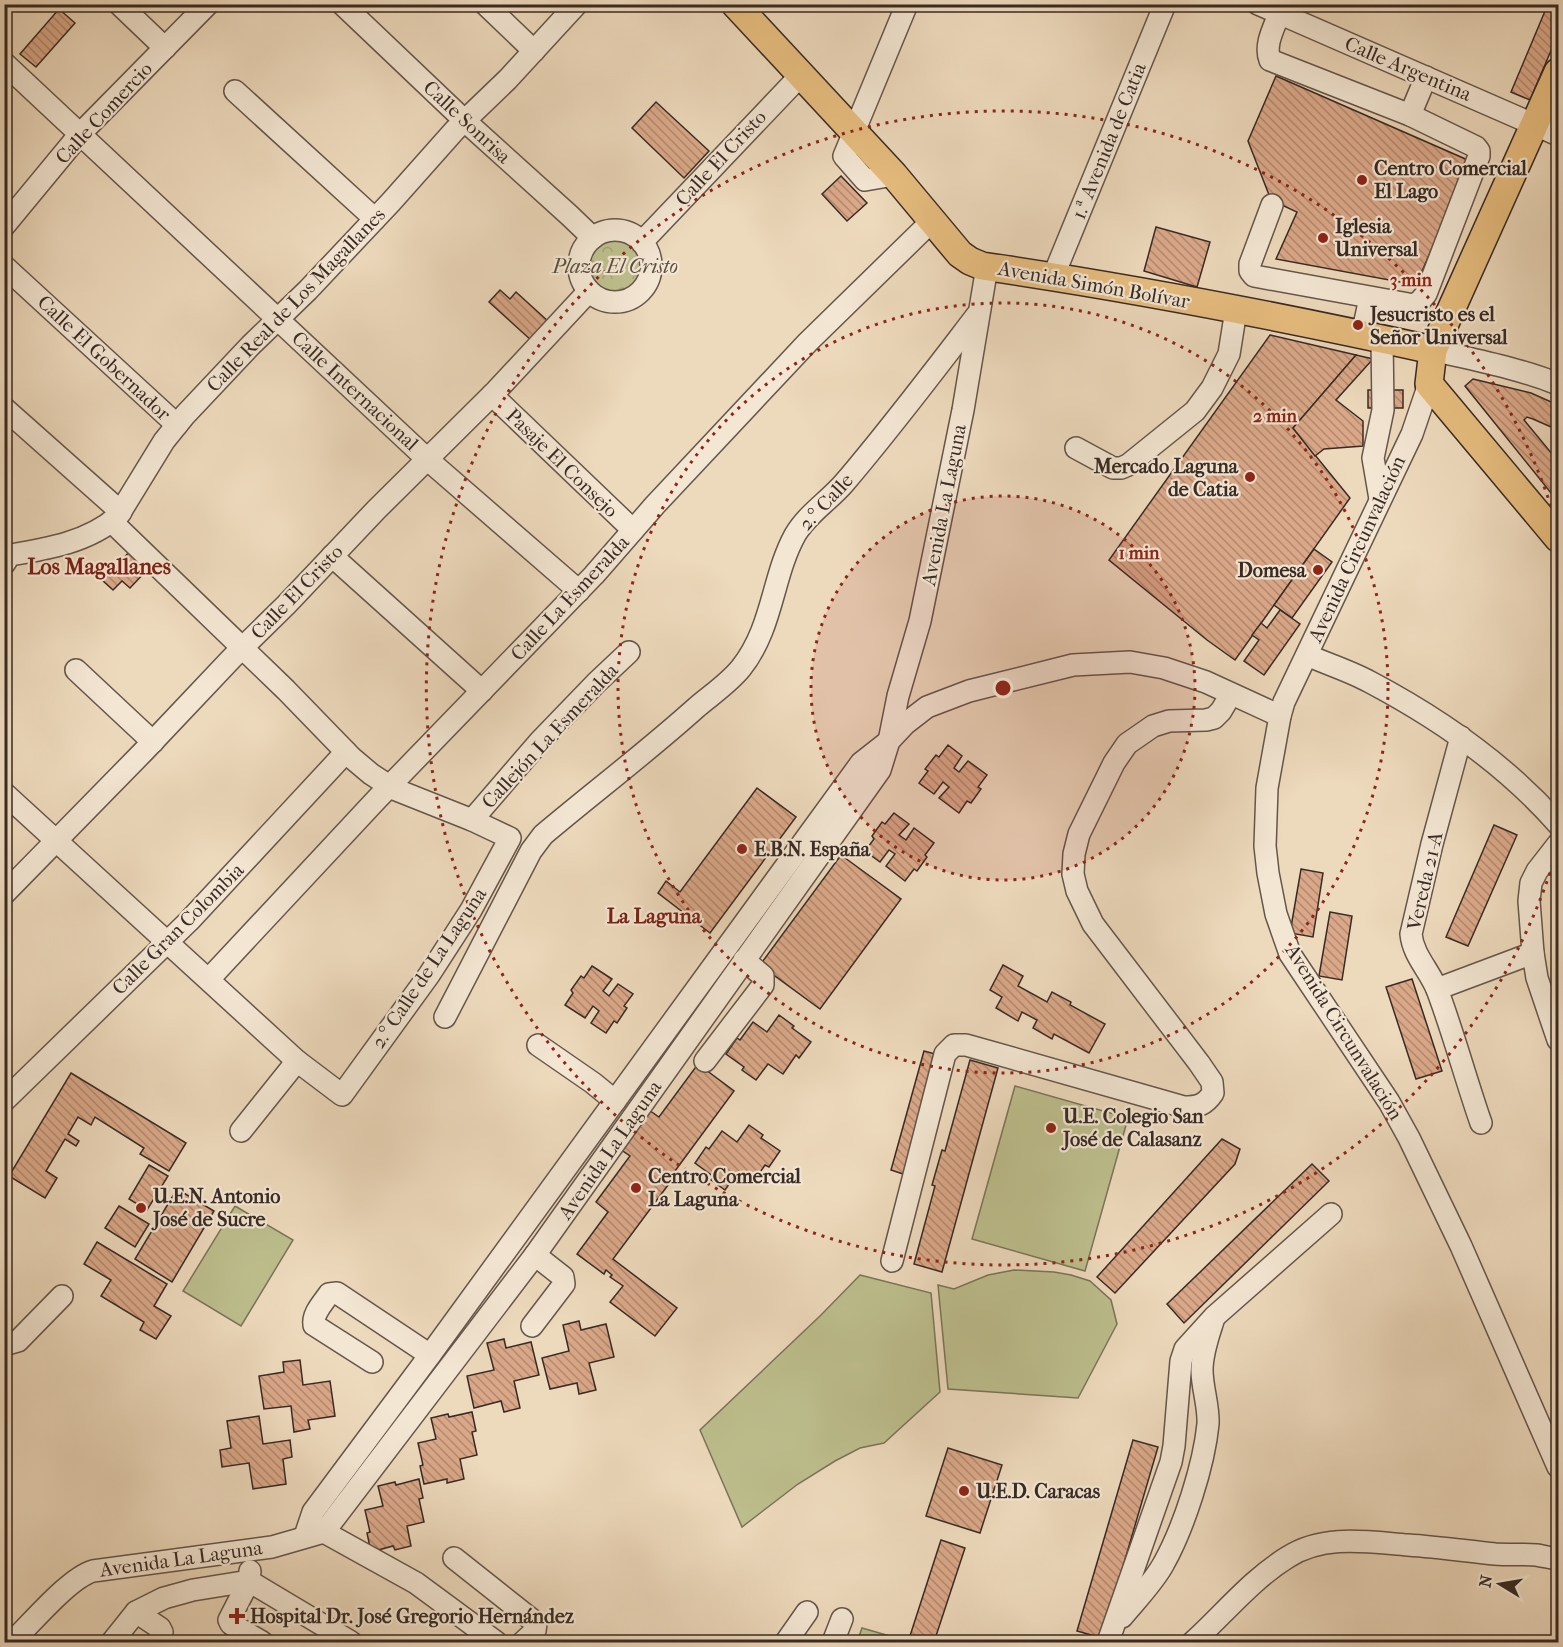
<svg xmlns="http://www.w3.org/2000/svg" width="1563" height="1647" font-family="'IM FELL French Canon',serif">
  <defs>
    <pattern id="forest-crowns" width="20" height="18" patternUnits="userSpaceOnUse" patternTransform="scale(1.5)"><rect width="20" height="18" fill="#bdbe8d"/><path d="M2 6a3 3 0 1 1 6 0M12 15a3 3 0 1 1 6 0" fill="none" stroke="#a3a37a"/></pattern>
    <pattern id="building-back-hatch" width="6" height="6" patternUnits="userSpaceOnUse" patternTransform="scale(1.5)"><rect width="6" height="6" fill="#daa888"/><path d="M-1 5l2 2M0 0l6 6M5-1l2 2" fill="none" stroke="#b2896f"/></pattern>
  </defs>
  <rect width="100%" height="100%" fill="#edd9bc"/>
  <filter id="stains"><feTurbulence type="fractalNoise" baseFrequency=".00333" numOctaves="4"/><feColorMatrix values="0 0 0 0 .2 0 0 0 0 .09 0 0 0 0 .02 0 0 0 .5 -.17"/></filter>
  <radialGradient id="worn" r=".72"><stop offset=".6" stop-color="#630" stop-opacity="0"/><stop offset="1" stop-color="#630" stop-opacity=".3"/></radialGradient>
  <!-- forest -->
  <circle fill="url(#forest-crowns)" stroke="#7a7459" stroke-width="1.5" cx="615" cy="266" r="31"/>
  <!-- garden -->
  <g fill="#bdbe8d" stroke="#7a7459" stroke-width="1.5">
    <path d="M1015,1086L1128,1118L1085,1271L972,1239Z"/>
    <path d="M235,1206L293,1240L241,1326L183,1291Z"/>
    <path d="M1014,1270L1054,1272L1071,1275L1090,1281L1111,1300L1117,1324L1078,1398L948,1389L938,1285L954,1289L988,1275Z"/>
    <path d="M860,1275L931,1293L940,1392L884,1443L860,1448L835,1461L798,1484L742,1527L700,1430L821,1315Z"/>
    <path d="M862,1628L897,1638L896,1642H857Z"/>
  </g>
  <!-- building -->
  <g fill="url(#building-back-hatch)" stroke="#382a25" stroke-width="1.5">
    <path d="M1548,4H1558V34L1530,100L1511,92Z"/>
    <path d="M59,9L75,23L36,67L20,54Z"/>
    <path d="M1276,76L1470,161L1416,285L1276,259L1297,212L1271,200L1248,141Z"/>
    <path d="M656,102L709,151L684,178L632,128Z"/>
    <path d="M841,176L867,203L847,221L822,194Z"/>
    <path d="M1156,227L1210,242L1197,287L1144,271Z"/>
    <path d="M500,290L510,299L516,292L549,322L532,341L489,302Z"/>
    <path d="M1270,335L1356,355L1293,428L1350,498L1235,660L1207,640L1109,560Z"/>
    <path d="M1356,355L1373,359L1336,400L1363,421V446L1324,449L1315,456L1293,428Z"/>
    <path d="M1473,379L1531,393L1558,405V430L1533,419L1527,417L1524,420L1557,460L1558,459V487L1551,493L1465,386Z"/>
    <rect x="1368" y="390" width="35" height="18"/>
    <path d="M1314,549L1332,562L1292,618L1274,605Z"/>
    <path d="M131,550L147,570L130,588L122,581L113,590L103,581Z"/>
    <path d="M1280,610L1300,624L1264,675L1244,661L1259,640L1252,635L1261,623L1267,628Z"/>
    <path d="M948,745L962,756L954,768L959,772L968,761L987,775L978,787L981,789L971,803L967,801L959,813L939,798L949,787L943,782L934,794L919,783L928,771L925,769L936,755L939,757Z"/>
    <path d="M757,788L796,817L710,933L658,893L666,881L680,892Z"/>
    <path d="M894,813L909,824L899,835L906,840L914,828L934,843L925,855L927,857L917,871L914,869L905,881L886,866L895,854L889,850L880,862L865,851L874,839L872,836L882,822L885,824Z"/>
    <path d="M1494,825L1517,835L1468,946L1446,937Z"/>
    <path d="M841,855L901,899L820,1009L760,965Z"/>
    <path d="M1301,869L1323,873L1313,937L1290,933Z"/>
    <path d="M1330,912L1352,916L1342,980L1319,976Z"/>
    <path d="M1003,965L1023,976L1018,986L1047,1002L1052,992L1071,1002L1070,1005L1105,1024L1089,1053L1054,1034L1052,1039L1033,1028L1037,1020L1022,1012L1018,1021L996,1008L1002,997L990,990Z"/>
    <path d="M592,966L612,979L603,991L609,996L618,984L633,994L624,1006L627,1008L617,1023L614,1021L606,1033L591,1023L599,1011L593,1006L585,1018L565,1005L573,993L571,990L581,976L584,978Z"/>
    <path d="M1412,979L1442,1071L1416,1079L1386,987Z"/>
    <path d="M779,1015L794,1026L792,1028L811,1042L799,1058L796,1055L783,1074L768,1064L756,1080L742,1070L744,1067L726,1054L737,1038L740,1040L753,1022L767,1032Z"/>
    <path d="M924,1051L939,1055L906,1175L891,1170Z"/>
    <path d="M970,1060L998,1068L942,1272L914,1264L935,1186L932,1185L942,1150L945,1151Z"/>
    <path d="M698,1064L734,1091L675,1171L677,1173L613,1259L677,1308L655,1336L610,1302L623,1286L610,1277L612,1275L606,1270L604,1274L577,1254L608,1212L596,1202L630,1156L617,1147L646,1108L659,1117Z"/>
    <path d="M71,1073L186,1143L169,1171L140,1154L144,1148L95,1117L91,1125L78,1117L68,1134L79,1141L76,1146L65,1139L46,1171L57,1178L45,1198L9,1176Z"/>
    <path d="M749,1125L763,1135L761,1138L780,1151L769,1167L765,1165L752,1184L737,1173L725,1190L711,1180L714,1177L695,1163L706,1147L709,1149L722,1131L737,1142Z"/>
    <path d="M1222,1139L1240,1149L1235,1164L1115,1293L1097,1277Z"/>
    <path d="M1312,1164L1329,1181L1184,1323L1167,1304Z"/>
    <path d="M149,1165L168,1176L147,1210L129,1199Z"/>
    <path d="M177,1189L214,1211L172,1282L135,1259Z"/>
    <path d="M119,1206L149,1224L135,1247L105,1228Z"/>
    <path d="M97,1242L167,1284L154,1306L171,1316L156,1339L140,1330L144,1322L101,1296L111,1280L84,1264Z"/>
    <path d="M579,1321L581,1330L606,1324L614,1357L589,1363L596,1390L579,1394L577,1383L550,1389L542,1358L569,1351L563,1325Z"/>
    <path d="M504,1339L506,1348L531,1342L539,1375L514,1381L520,1408L504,1412L501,1401L474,1408L467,1376L494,1370L487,1343Z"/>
    <path d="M300,1360L303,1385L330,1381L335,1416L308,1420L310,1429L294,1432L291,1406L264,1409L259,1376L284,1372L283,1362Z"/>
    <path d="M472,1412L476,1431L472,1432L477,1455L460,1459L464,1479L447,1483V1479L424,1484L420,1466L423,1465L418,1443L436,1439L431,1418L448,1414L449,1417Z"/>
    <path d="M259,1416L263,1444L290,1440L292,1457L283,1459L286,1484L253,1489L249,1463L222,1467L220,1450L231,1448L227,1421Z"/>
    <path d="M1133,1440L1158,1447L1102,1638L1077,1631Z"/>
    <path d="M948,1448L1002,1465L980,1533L926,1516Z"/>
    <path d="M419,1479L423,1498L419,1499L424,1522L407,1526L411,1546L395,1550L393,1546L371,1552L367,1533L370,1532L365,1510L383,1506L378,1486L395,1482L396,1485Z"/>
    <path d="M941,1540L965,1548L934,1642H908Z"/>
  </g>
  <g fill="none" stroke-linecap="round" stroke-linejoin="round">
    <!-- minor casing -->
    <g stroke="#65564b" stroke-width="24">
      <g id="minor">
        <path d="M119,4L165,48"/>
        <path d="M342,4L465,121L569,215L593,238"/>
        <path d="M485,4L534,51"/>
        <path d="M1258,4L1558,135"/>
        <path d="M4,63L427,459L579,591"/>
        <path d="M235,91L375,219"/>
        <path d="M1410,115L1426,77"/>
        <path d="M894,175L865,180L844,156L907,4"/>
        <path d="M1272,205L1250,264V271L1254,276L1414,305L1420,301L1426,294L1479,156V151L1476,147L1410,115L1270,60C1264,45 1274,28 1279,14"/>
        <path d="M4,226L80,134L208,4"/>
        <circle cx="615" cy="266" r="36"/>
        <path d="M642,242L801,75"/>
        <path d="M4,266L177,425"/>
        <path d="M1053,277L1165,4"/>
        <path d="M1362,335L1370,298"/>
        <path d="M1433,350C1475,360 1518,368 1558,384"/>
        <path d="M1429,384L1412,434L1284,702L1280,716L1267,788L1265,846L1268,873L1276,914L1290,954L1389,1102L1409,1138L1461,1246L1558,1467"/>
        <path d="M492,395L633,530"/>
        <path d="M4,408L121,512"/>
        <path d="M1076,448L1113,468H1121L1128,465L1195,411L1212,388L1229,354L1236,310"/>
        <path d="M1380,499L1373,458L1383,410L1382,339"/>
        <path d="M332,556L482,691"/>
        <path d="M4,564L10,555C47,549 89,542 118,516L164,441L185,415L251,345L308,290L391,202L455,130L508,79L577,4"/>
        <path d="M1307,655C1327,664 1350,671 1370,682C1440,719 1506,765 1558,824"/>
        <path d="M76,670L153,742"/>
        <path d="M1461,737L1432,844L1411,934C1413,956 1431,972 1438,992C1454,1035 1466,1080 1481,1123"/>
        <path d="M4,793L297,1061L342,1095L429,975L471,910L510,838L472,820L394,789L371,774L352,758L286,690L112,522"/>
        <path d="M472,820L540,741L596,683L629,652"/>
        <path d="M1558,844L1537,871L1531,883L1529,901L1533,953L1537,978L1558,1040"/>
        <path d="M4,894L144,751L232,658L286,605L376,510L496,391L589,291"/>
        <path d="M209,979L377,799L594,575L655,505L808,342L933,220"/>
        <path d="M1437,989L1533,953"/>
        <path d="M445,1017L531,851L543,835C594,792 647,752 697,707C711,695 729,683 741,668C773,628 772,577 795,535C807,514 830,500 845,482C891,428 934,371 977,315"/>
        <path d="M538,1045L593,1083L615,1101"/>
        <path d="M705,1061L763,985V976L744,960"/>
        <path d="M4,1101L189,921L346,752"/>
        <path d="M241,1131L297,1061"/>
        <path d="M892,1261L945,1054L954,1045H966L1184,1107C1198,1107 1205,1105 1213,1093L1212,1082L1199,1063L1093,924L1077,891L1073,874L1074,854L1079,834L1114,763L1127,744L1153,726L1169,721L1206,720L1214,718L1221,711L1231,694"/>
        <path d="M532,1326L564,1284L563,1277L535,1255"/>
        <path d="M4,1345L18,1341L62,1296"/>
        <path d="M372,1362L314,1325C312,1314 323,1303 329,1294L337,1293L430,1355"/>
        <path d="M324,1532L416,1583L496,1642"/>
        <path d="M305,1536L313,1512L430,1355L861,763L889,741L905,724L927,707L969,691L1073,665L1130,662L1164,668L1206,682L1280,716"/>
        <path d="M454,1558L536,1623L535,1631L523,1642"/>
        <path d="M250,1571L249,1581L229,1620L231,1624L262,1642"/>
        <path d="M136,1612L160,1628L162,1632L158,1642"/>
        <path d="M1122,1617C1136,1600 1154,1582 1164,1563C1184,1527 1204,1465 1208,1424C1209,1406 1202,1388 1202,1370C1202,1353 1208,1337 1213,1321"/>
        <path d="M12,1642C32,1623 69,1578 93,1571L272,1547L324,1532L535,1255L880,770L889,741L898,696L920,621L963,410L987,267"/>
        <path d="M112,1642L136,1612L164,1598L193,1590L249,1581L351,1642"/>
        <path d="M786,1642L807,1612"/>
        <path d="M833,1642L842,1619"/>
        <path d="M1108,1642L1171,1462L1174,1446L1181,1361L1185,1349L1214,1317L1331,1214"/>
        <path d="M1193,1642C1224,1614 1252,1579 1288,1557C1324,1534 1368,1542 1408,1545C1437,1547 1466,1551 1495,1554C1508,1555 1522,1554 1536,1555C1543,1556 1551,1558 1558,1559"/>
      </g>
    </g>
    <!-- major casing -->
    <g stroke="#382a25" stroke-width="30">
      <g id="major">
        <path d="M735,4L894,175L960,254L970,261L982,266C1133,288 1283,317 1433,350"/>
        <path d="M1558,72L1433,350L1429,384L1558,538"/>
      </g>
    </g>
    <!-- minor -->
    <use href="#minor" stroke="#f3e6d3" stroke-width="21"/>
    <!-- major -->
    <use href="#major" stroke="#e6bc7e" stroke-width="27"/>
  </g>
  <!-- distance rings -->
  <circle cx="1003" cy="688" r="192" fill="#8f2418" fill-opacity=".12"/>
  <g fill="none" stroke="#8f2418" stroke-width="3" stroke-dasharray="3 6">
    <circle cx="1003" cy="688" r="192"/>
    <circle cx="1003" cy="688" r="385"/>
    <path d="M1558 847A577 577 0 1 1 1558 529"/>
  </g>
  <!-- markers -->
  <g fill="#8f2418" stroke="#f3e6d3" stroke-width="2">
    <circle cx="1362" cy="180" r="6"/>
    <circle cx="1323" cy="238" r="6"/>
    <circle cx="1358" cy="325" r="6"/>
    <circle cx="1250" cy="477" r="6"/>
    <circle cx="1318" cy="570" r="6"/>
    <circle cx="742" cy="849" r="6"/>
    <circle cx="1051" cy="1128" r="6"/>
    <circle cx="636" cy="1188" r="6"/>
    <circle cx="141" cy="1208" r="6"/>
    <circle cx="964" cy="1491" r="6"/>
    <path d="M234 1607h6v6h6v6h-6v6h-6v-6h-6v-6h6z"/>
  </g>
  <g text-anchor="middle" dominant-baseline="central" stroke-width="4.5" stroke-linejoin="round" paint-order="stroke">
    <!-- street labels -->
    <g font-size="20" fill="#382a25" stroke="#f3e6d3">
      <text transform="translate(1408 69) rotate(23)">Calle Argentina</text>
      <text transform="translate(104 113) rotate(-47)">Calle Comercio</text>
      <text transform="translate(467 122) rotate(43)">Calle Sonrisa</text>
      <text transform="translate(1109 141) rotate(-68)">1.ª Avenida de Catia</text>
      <text transform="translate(721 158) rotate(-47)">Calle El Cristo</text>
      <text transform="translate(1094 285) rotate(10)">Avenida Simón Bolívar</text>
      <text transform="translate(296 300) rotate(-46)">Calle Real de Los Magallanes</text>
      <text transform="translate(104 358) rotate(43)">Calle El Gobernador</text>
      <text transform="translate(355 391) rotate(43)">Calle Internacional</text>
      <text transform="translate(562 463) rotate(44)">Pasaje El Consejo</text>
      <text transform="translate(826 502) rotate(-47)">2.° Calle</text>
      <text transform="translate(944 505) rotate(-79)">Avenida La Laguna</text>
      <text transform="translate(1357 549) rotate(-65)">Avenida Circunvalación</text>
      <text transform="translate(297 592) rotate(-46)">Calle El Cristo</text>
      <text transform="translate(570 598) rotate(-47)">Calle La Esmeralda</text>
      <text transform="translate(550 736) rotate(-47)">Callejón La Esmeralda</text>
      <text transform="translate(1425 881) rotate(-77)">Vereda 21-A</text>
      <text transform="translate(178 929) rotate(-45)">Calle Gran Colombia</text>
      <text transform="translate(429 968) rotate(-56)">2.° Calle de La Laguna</text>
      <text transform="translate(1344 1032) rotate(58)">Avenida Circunvalación</text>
      <text transform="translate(610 1150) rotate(-55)">Avenida La Laguna</text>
      <text transform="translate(181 1559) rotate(-8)">Avenida La Laguna</text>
    </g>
    <!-- poi labels -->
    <g font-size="20" font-weight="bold" fill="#382a25" stroke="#f3e6d3" text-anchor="start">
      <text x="1374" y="168">Centro Comercial<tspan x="1374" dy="23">El Lago</tspan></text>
      <text x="1335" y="226">Iglesia<tspan x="1335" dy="23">Universal</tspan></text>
      <text x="1370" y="314">Jesucristo es el<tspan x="1370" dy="23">Señor Universal</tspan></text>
      <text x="1238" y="466" text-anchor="end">Mercado Laguna<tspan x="1238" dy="23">de Catia</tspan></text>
      <text x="1306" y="570" text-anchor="end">Domesa</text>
      <text x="754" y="849">E.B.N. España</text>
      <text x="1063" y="1116">U.E. Colegio San<tspan x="1063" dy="23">José de Calasanz</tspan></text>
      <text x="648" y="1176">Centro Comercial<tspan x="648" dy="23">La Laguna</tspan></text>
      <text x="153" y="1196">U.E.N. Antonio<tspan x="153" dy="23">José de Sucre</tspan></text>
      <text x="976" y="1491">U.E.D. Caracas</text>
      <text x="250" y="1616">Hospital Dr. José Gregorio Hernández</text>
    </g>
    <!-- park labels -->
    <g font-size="20" font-style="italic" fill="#594f3f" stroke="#f3e6d3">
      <text x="615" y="266">Plaza El Cristo</text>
    </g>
    <!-- neighbourhood labels -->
    <g font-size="21" font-weight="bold" fill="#7a1f14" stroke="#f3e6d3">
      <text x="654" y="916">La Laguna</text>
    </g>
    <!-- quarter labels -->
    <g font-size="22" font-weight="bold" fill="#7a1f14" stroke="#f3e6d3">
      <text x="99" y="567">Los Magallanes</text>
    </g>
  </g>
  <circle cx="1003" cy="688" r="9" fill="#8f2418" stroke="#f3e6d3" stroke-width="3"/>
  <g font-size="18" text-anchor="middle" font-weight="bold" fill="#8f2418" stroke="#f3e6d3" stroke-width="4.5" stroke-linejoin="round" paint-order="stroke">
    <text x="1411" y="286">3 min</text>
    <text x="1275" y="422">2 min</text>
    <text x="1139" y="559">1 min</text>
  </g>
  <!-- margin -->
  <rect width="1563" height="1647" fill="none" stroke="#edd9bc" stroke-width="24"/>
  <rect x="6" y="6" width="1551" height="1635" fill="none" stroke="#382a25" stroke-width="3"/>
  <rect x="12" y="12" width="1539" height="1623" fill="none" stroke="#382a25" stroke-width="1.5"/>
  <!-- north arrow -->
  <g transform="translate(1500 1584) rotate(281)" stroke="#f3e6d3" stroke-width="4.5" paint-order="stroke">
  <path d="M0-4.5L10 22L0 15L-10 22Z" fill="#382a25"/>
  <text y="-9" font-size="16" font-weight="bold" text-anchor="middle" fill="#382a25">N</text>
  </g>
  <rect width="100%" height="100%" filter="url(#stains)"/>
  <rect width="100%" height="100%" fill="url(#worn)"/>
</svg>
